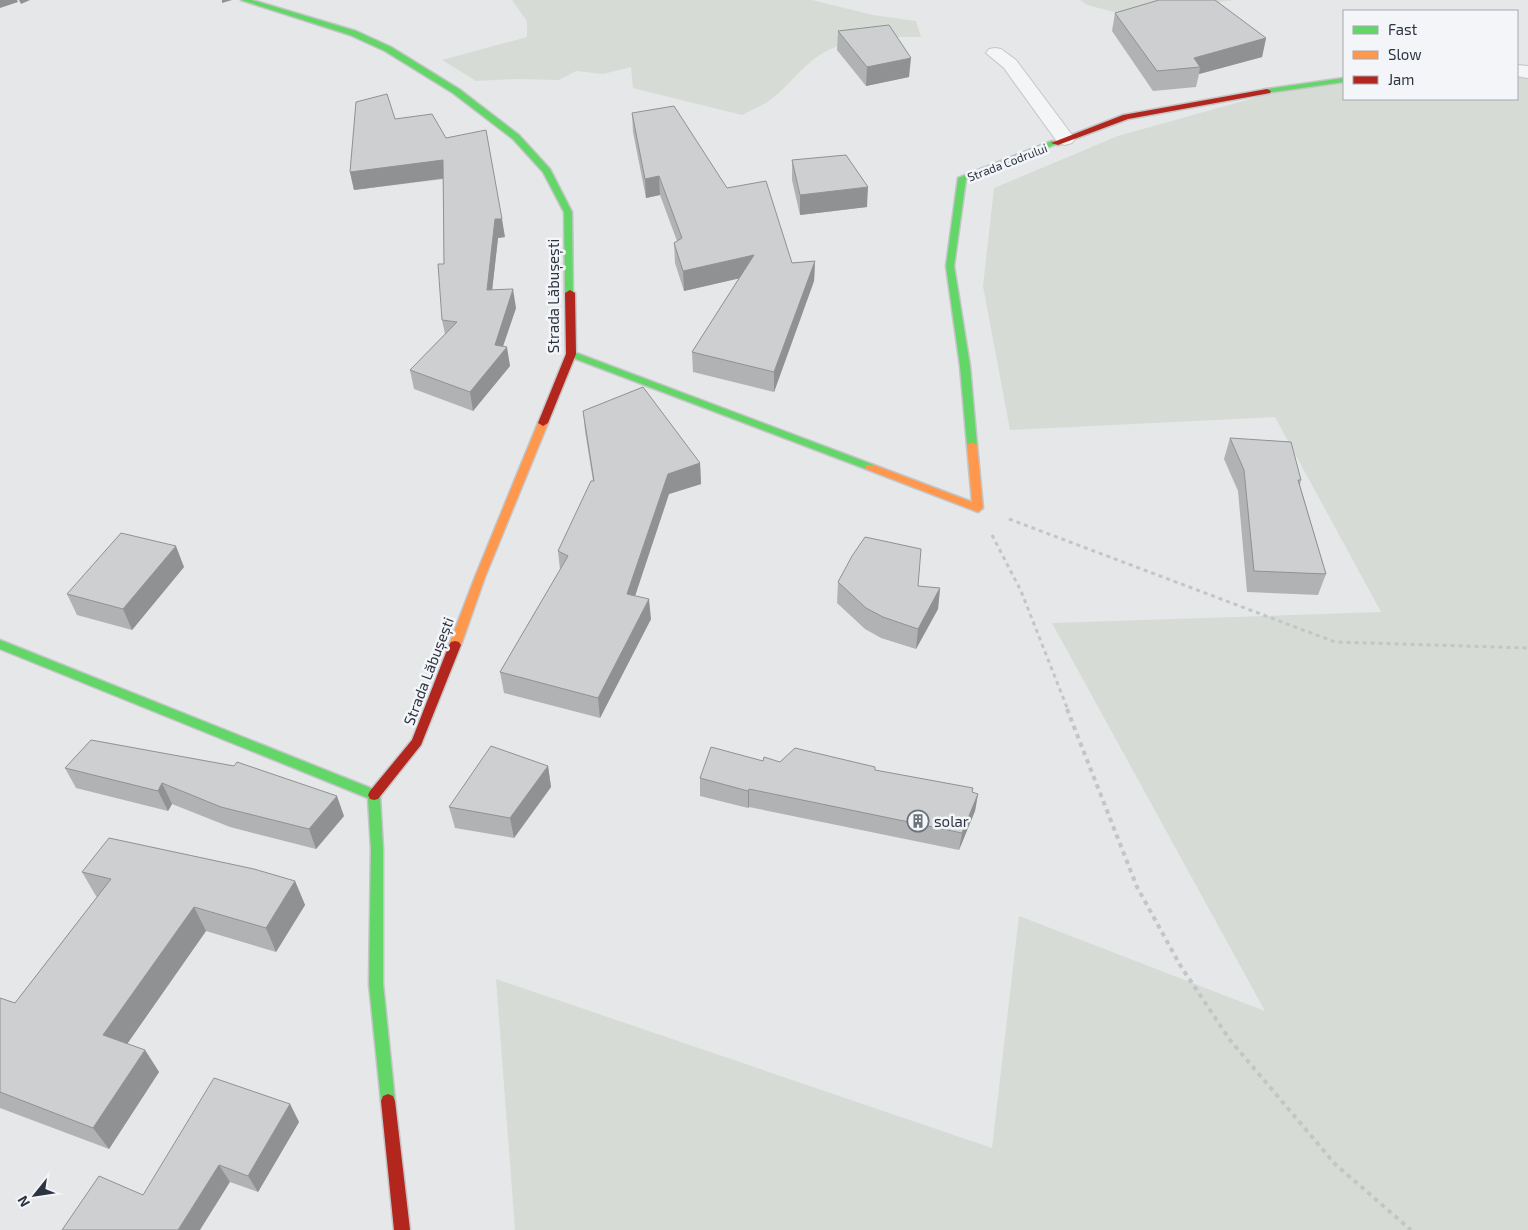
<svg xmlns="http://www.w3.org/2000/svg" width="1528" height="1230" font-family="'Exo 2',sans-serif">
  <rect width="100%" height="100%" fill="#e5e7e9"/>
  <!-- green -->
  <g fill="#d6dcd5">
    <path d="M512,0H812L873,15L916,21L921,37C886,37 844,36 814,59C797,72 784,91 766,103C758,107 750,111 742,115L633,88L631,67L603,74L576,71L559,80L517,79L476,81L442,60L527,37V21Z"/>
    <path d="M1080,0H1235L1212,3L1149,21L1087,5Z"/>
    <path d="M1517,71L1528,72V1230H515L496,979L992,1148L1019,916L1265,1011L1052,623L1381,612L1275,417L1010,430L983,286L994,188L1118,136L1311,82L1344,78V99H1517Z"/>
  </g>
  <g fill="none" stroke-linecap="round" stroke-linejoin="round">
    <!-- street casing -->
    <g stroke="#c3c5c7" stroke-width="2">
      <g id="street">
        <path d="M995,48L1001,49L1016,60L1075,139L1072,143L1065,145L1058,143L1004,68L986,53L989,49Z"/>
        <path d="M1517,65L1528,66V78L1517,76Z"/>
      </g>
    </g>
    <!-- fast casing -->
    <g stroke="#c3c5c7" stroke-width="3">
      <g id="fast">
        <path d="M241,0H252L356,31L391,47L459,89L519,135L550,169L572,212L573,295H567L565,293L564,212L543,172L513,139L453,93L385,51L350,35Z"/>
        <path d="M1344,78V82L1267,93L1263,91L1267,89Z"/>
        <path d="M1052,141L1059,143L966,179L954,266L970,366L977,445L972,448L967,445L960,366L946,266L958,178Z"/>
        <path d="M571,351L874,465L875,467L874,469H866L568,356V352Z"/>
        <path d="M0,640L378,791L380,795L383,849V984L395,1101L393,1106L388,1108L383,1106L381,1101L369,984L371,849L368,798L0,649Z"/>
      </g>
    </g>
    <!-- slow casing -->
    <g stroke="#c3c5c7" stroke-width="3">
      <g id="slow">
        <path d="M543,420L548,423L485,577L461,645L459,648H451L449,645L475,577L538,423Z"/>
        <path d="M972,442L977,445L983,508L978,512L866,469L865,467L866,465H874L972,502L967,445Z"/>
      </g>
    </g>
    <!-- jam casing -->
    <g stroke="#c3c5c7" stroke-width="3">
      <g id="jam">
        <path d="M1267,89L1271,91L1270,93L1128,119L1058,145L1051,143L1123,115Z"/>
        <path d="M570,290L575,293L576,354L548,423L543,426L538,423L566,354L565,293Z"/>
        <path d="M455,641L459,642L461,645L421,745L378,799L374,800L370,799L368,795L370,791L412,740L449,645L451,642Z"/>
        <path d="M388,1094L393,1096L395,1101L410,1230H394L381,1101L383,1096Z"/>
      </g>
    </g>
    <!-- path-far1 -->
    <g stroke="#c3c5c8" stroke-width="3" stroke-dasharray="4 4" stroke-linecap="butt">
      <path d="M1009,519L1335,642L1528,648"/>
      <path d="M992,535L1021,591L1068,710"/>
    </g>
    <!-- path -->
    <path stroke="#c3c5c8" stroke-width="4" stroke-dasharray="4.5 4.5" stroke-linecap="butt" d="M1067,709L1137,887L1180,965L1230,1040L1335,1164L1411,1230"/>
    <!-- street -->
    <use href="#street" fill="#f4f5f6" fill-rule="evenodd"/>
    <!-- fast -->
    <use href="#fast" fill="#63d668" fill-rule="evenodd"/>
    <!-- slow -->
    <use href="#slow" fill="#ff974d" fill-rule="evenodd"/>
    <!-- jam -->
    <use href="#jam" fill="#b3261e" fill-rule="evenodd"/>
  </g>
  <!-- wall -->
  <g fill="#b0b2b4">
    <path d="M1115,13L1266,38L1262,57L1199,74L1196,87L1153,91L1112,31Z"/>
    <path d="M838,31L909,77L866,86L837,50Z"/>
    <path d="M632,113L727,188L792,263L815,261L814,281L774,392L693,372L692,352L739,278L684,291L675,263L674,243L677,241L660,195L646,198L633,132Z"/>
    <path d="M395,119L446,138L505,237L498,238L492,290L516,308L503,346L510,366L473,411L414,389L410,370L445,334L442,320L444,264L443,179L354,190L350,172Z"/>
    <path d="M792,160L867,207L800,215L792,180Z"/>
    <path d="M583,411L700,463L701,484L669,494L635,596L651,619L600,718L504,693L500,672L560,570L558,551L593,481L585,431Z"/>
    <path d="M1230,438L1301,480L1300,485L1326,574L1318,595L1247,592L1238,491L1224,459Z"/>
    <path d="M184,567L132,630L77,615L67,594Z"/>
    <path d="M838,582L918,586L940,588L938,609L916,649L881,638L865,629L837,603Z"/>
    <path d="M91,740L344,816L316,849L230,827L172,804L168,811L76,788L65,768Z"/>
    <path d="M763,761L780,762L875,770L978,794L975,811L959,850L749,807L748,808L700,796V778Z"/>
    <path d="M548,766L551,787L514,838L455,828L449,807Z"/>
    <path d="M82,872L295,881L305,905L276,952L206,931L127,1044L145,1050L159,1072L109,1149L0,1108V998L15,1003L97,897L96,896Z"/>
    <path d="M290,1104L299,1122L258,1192L230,1182L143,1195Z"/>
  </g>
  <!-- shaded-wall -->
  <g fill="#909192">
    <path d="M0,0H17L18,2L0,8Z"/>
    <path d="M19,0H30L21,4Z"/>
    <path d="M222,0H232L222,3Z"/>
    <path d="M1266,38L1262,57L1199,74L1200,67L1194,58Z"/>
    <path d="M911,58L909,77L866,86L867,67Z"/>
    <path d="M443,160L446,178L354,190L350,172Z"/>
    <path d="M659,176L660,195L646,198L645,179Z"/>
    <path d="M868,187L867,207L800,215V195Z"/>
    <path d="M495,219H502L505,237L498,238L490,309L487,290Z"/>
    <path d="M754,255V275L684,291L683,271Z"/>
    <path d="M815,261L814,281L774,392V372Z"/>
    <path d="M513,289L516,308L500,355L507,347L510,366L473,411L470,392L495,345Z"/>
    <path d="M700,463L701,484L669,494L629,614L627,594L668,474Z"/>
    <path d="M176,546L184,567L132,630L123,609Z"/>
    <path d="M940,588L938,609L916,649L918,629Z"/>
    <path d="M649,599L651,619L600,718L598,698Z"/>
    <path d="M548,766L551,787L514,838L510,818Z"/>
    <path d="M162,783L172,804L168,811L158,791Z"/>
    <path d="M749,789V807L748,808V791Z"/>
    <path d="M978,794L975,811L959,850L962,833Z"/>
    <path d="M337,796L344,816L316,849L309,829Z"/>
    <path d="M295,881L305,905L276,952L266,928Z"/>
    <path d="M194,907L206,931L118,1057L103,1035Z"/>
    <path d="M145,1050L159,1072L109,1149L93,1128Z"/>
    <path d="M290,1104L299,1122L258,1192L248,1176Z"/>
    <path d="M219,1165L230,1182L200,1230H178Z"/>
  </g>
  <!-- building -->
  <g fill="#cdcfd1" stroke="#909192">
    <path d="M1159,0H1215L1266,38L1194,58L1200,67L1157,71L1115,13Z"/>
    <path d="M889,25L911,58L867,67L838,31Z"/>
    <path d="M387,94L395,119L432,114L446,138L486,130L502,219H495L487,290L513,289L495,345L507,347L470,392L410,370L457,322L442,320L438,264H444L443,160L350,172L356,102Z"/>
    <path d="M674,106L727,188L766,181L792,263L815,261L774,372L692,352L754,255L683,271L674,243L682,238L659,176L645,179L632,113Z"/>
    <path d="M846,155L868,187L800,195L792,160Z"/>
    <path d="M643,387L700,463L668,474L627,594L649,599L598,698L500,672L568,556L558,551L591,481H594L583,411Z"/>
    <path d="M1230,438L1291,442L1301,480H1298L1326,574L1254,571L1244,470Z"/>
    <path d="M121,533L176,546L123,609L67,594Z"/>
    <path d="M865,537L921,549L918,586L940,588L918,629L883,617L866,608L838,582L852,556Z"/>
    <path d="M91,740L234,766L237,762L337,796L309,829L221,807L162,783L158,791L65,768Z"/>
    <path d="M491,746L548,766L510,818L449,807Z"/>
    <path d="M711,747L763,761L764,757L780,762L795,748L875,767V770L973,788L972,792L978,794L962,833L749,789L748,791L700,778Z"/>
    <path d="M109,838L254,869L295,881L266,928L194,907L103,1035L145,1050L93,1128L0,1092V998L15,1003L111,879L82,872Z"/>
    <path d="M214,1078L290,1104L248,1176L219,1165L178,1230H62L99,1176L143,1195Z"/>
  </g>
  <!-- icons -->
  <defs>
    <g id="building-ring" transform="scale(1.125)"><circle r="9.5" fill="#f3f5f8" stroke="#6d737c" stroke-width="1.5"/><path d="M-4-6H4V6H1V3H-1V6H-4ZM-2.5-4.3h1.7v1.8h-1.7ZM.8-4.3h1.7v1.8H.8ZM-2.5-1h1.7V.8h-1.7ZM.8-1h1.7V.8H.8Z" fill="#6d737c"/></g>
  </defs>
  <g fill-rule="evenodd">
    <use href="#building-ring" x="918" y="821"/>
  </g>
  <g text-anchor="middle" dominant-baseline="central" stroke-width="5" stroke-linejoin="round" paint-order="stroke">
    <!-- far-street labels -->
    <g font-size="12" fill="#2d3441" stroke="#f3f5f8">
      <text transform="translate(1007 162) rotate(-21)">Strada Codrului</text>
    </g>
    <!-- street labels -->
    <g font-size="15" fill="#2d3441" stroke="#f3f5f8">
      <text transform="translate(553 296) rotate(-90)">Strada Lăbușești</text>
      <text transform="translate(428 671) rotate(-69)">Strada Lăbușești</text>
    </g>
    <!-- poi labels -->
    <g font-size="15" fill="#2d3441" stroke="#f3f5f8" text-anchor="start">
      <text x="934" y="821">solar</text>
    </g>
  </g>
  <!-- legend -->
  <rect x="1343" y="10" width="175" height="90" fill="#f3f5f8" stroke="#a4a8af"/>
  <rect x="1353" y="26" width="25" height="8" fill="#63d668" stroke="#a4a8af"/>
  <text x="1388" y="35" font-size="15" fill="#2d3441">Fast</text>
  <rect x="1353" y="51" width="25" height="8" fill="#ff974d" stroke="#a4a8af"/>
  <text x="1388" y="60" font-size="15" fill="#2d3441">Slow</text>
  <rect x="1353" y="76" width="25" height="8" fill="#b3261e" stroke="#a4a8af"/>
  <text x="1388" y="85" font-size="15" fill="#2d3441">Jam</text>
  <!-- north arrow -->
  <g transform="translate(35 1195) rotate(240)" stroke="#f3f5f8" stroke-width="4" paint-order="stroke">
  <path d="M0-4L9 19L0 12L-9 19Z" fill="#2d3441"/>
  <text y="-8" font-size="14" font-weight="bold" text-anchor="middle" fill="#2d3441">N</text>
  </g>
</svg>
